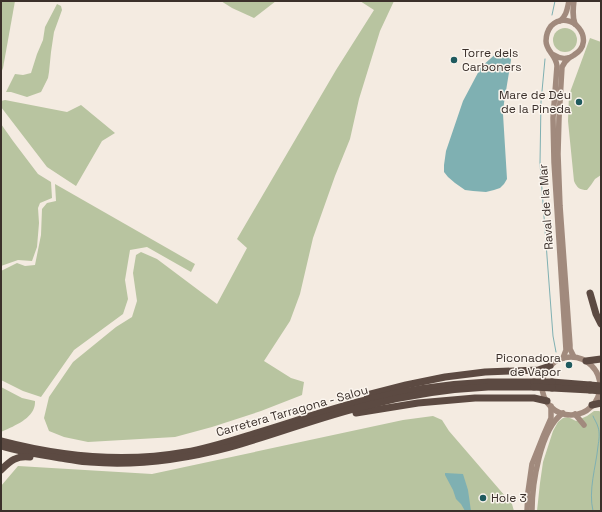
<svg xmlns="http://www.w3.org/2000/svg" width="602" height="512" font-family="'Space Grotesk',sans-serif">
  <rect width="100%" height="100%" fill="#f4ebe1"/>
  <!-- green -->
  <g fill="#b8c4a0">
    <path d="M1,1H15L3,68L1,73Z"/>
    <path d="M221,1H276L254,18L232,8Z"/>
    <path d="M360,1H394L380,31L359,99L350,139L335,176L313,238L300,294L290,321L264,361L291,378L304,382L302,395L261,411L212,427L175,437L88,442L64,437L49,431L44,418L49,397L73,362L116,327L132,317L137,301L133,273L136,255L141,252L157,259L217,304L247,248L237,239L336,70L374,10Z"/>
    <path d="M57,4L61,6L62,10L54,32L51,52L49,72L48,78L41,92L27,97L11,92H6L15,74L23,75L31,73L37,54L43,40L45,27Z"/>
    <circle cx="565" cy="40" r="12"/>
    <path d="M590,38L601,42V175L595,179L591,185L587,190C580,190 577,188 574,181L568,121L569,95Z"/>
    <path d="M5,100L67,112L81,105L115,133L102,141L76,186L47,167L1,107V101Z"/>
    <path d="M1,124L13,141L38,174L51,182L52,198L40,203L38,208L39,223L37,247L32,261L18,260L1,266Z"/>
    <path d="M55,184L195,264L191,272L147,247L130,250L125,280L128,299L123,314L74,350L41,397L23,391L1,380V271L17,263L25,266L35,265L41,235L42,209L47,203L56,201Z"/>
    <path d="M1,387L22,398L35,401C35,403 35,405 34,408C30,420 12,427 1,432Z"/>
    <path d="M594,411H599L601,412V511H537L540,483L543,462L553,431L558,422L563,418L568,417L576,421L587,416Z"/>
    <path d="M433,416L442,420L449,431L512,504L514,511H1V486L18,466L152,474L403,420Z"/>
  </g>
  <!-- water -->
  <g fill="#7fb0b2">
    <path d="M499,51H503L507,52L510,55L511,60L504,103L503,114L507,179L504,184L500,188L494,190L486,192L473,191L465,190L455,183L448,177L444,172V165L446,151L463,101L481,67Z"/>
    <path d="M445,473L463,474L468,490L471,511H465L461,504L456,499L453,490L445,475Z"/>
  </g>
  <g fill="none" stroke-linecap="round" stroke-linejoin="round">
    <!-- stream -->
    <g stroke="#7fb0b2" stroke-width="1">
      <path d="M552,15L555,1"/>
      <path d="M545,59L541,102L540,163L553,336L556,352"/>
      <path d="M593,416C594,419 597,423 598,427C600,433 599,440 598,446C596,467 588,490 593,511"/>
    </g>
    <!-- secondary -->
    <g stroke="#a18a7d" stroke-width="5.5">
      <path d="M574,1C573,9 572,16 575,24"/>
      <path d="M560,21C567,15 567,9 569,1"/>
      <path d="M554,55C560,59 568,60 574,55C598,41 571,7 551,26C548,30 546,35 546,41C546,51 556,55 557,66L553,118L554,162L566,350L563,358"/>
      <path d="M569,58L565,62L562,67L559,118L558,154L560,206L570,345V349L574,357"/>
      <circle cx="571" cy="386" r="29"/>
      <path d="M575,414L584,425"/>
      <path d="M527,511L528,492L532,464L544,434L551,418V406"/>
      <path d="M532,511C532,485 540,429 563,413"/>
    </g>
    <!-- highway -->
    <g stroke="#5c4a42" stroke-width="7">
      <path d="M590,293L596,314L601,324"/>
      <path d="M586,361L601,359"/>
      <path d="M552,382L590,385"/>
      <path d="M552,388L590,390"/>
      <path d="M367,395L406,385L445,377L485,372L538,370L550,366"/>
      <path d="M592,405L601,403"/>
      <path d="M356,413L418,403L475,398H534L547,401"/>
      <path d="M1,441C62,457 124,463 186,452C210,448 233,440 256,433C293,422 329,409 366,400C406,390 447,384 488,382C503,382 518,382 534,382"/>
      <path d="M1,446C20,452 40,455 60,458C70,459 80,462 90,462C137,466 185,459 230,447C277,434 322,416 369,405C408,395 448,389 488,387C503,387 518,387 534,387"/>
      <path d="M1,470C10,461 17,455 30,457"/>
    </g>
    <!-- highway-bridge -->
    <g stroke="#5c4a42" stroke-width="7">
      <path d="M534,382H552"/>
      <path d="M590,385L601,386"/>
      <path d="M534,387L552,388"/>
      <path d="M590,390L601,391"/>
    </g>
  </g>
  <!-- markers -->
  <g fill="#1f5a5e" stroke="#fbf5ee" stroke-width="1.5">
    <circle cx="454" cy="60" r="4"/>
    <circle cx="579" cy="102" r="4"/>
    <circle cx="569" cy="365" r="4"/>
    <circle cx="483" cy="498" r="4"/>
  </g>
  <g text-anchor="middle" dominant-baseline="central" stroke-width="3" stroke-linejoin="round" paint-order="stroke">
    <!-- poi labels -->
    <g font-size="12" fill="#3b302b" stroke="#fbf5ee" text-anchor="start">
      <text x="462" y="53">Torre dels<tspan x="462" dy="14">Carboners</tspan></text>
      <text x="571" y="95" text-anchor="end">Mare de Déu<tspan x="571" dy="14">de la Pineda</tspan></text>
      <text x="561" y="358" text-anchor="end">Piconadora<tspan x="561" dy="14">de Vapor</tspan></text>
      <text x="491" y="498">Hole 3</text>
    </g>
    <!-- street labels -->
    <g font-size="12" fill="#3b302b" stroke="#fbf5ee">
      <text transform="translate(546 207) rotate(-94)">Raval de la Mar</text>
      <text transform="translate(292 411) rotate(-16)">Carretera Tarragona - Salou</text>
    </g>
  </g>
  <!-- border -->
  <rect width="602" height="512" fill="none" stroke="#3b302b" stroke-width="4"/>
</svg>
